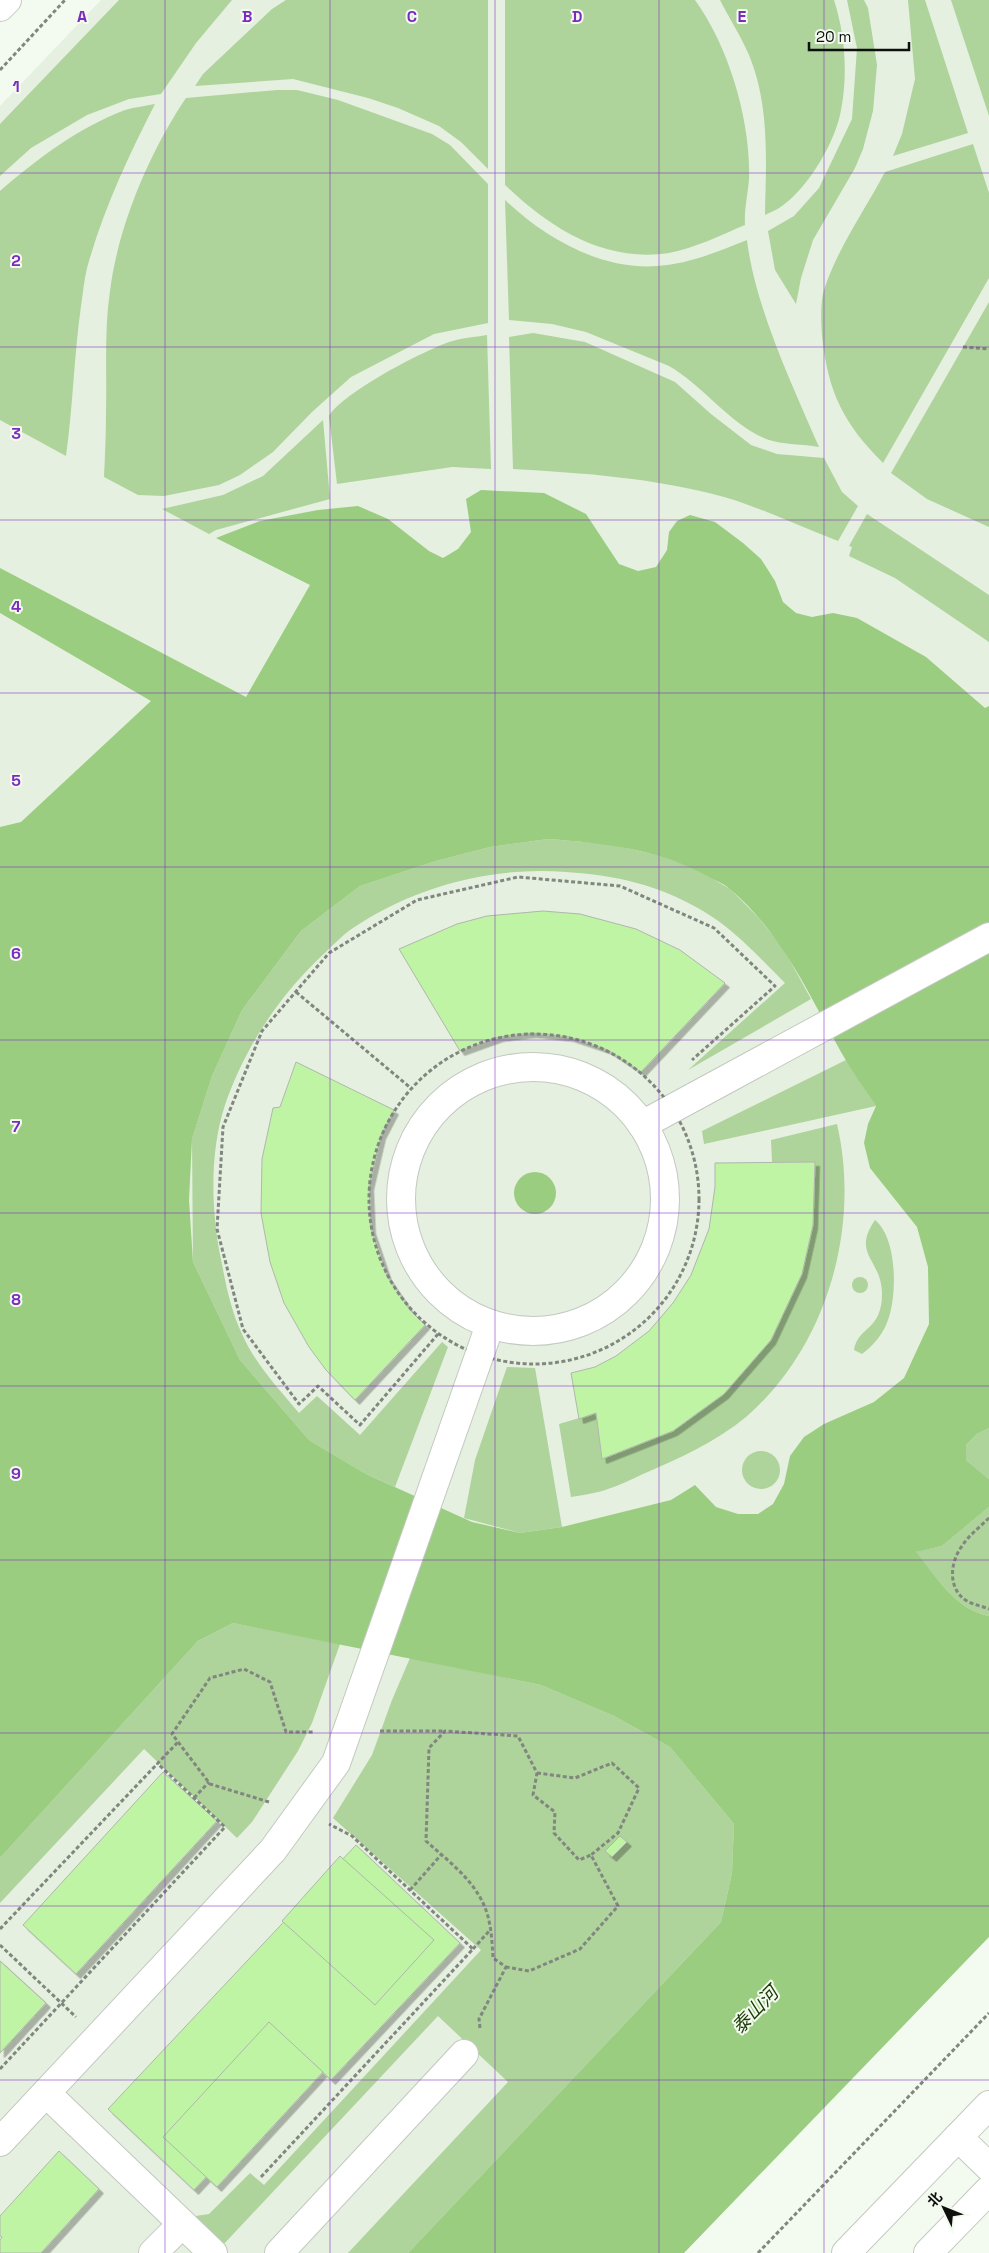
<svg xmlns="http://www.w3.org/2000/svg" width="989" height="2253" font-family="'Space Grotesk','Noto Sans SC',sans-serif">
  <defs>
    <filter id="shadow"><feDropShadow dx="4.5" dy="4.5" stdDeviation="0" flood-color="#0004"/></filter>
  </defs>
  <rect width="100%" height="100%" fill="#f3faf0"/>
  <!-- built -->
  <path fill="#e5f0e0" d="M101,0H989V1644L408,2253H0V106Z"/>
  <!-- green -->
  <g fill="#aed39b">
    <path d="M119,0H232L196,43L161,94L129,99L87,115L31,148L0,176V124Z"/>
    <path d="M286,0H488V169L461,142L439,126L398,108L368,98L293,79L195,86L203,74L272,9Z"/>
    <path d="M505,0H695C729,47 751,121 749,179C748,194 744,209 745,225C721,235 695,248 669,253C604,263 550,228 505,185Z"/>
    <path d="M720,0H834C845,34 848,74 841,110C836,141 808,188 782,206C777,210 770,212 765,215C766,161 770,106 749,55C741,36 729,18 720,0Z"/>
    <path d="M847,0H864L868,8L877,65L873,111L863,149L855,168L813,240L801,278L796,304L775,270L768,231L794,216L819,188L852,119L857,48Z"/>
    <path d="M908,0H925L968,133L893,156L902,134L915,79Z"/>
    <path d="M951,0H989V116Z"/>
    <path d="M277,90H297L338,100L432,134L450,145L488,184V323L434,334L351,377L312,412L273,452L240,475L219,485L164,496L138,495L104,477C105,455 106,434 106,412C107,372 104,331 110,291C118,226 150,151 186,98Z"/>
    <path d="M155,104C128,157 103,210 87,268C84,280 83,293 81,306C74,356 73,406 66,456L0,420V191C37,159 78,128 125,110C135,107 146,106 155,104Z"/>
    <path d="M973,144L989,193V278L883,463C843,423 828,392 822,336C821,321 820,301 825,287C839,246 865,210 885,172Z"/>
    <path d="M505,200C547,240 607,274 667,265C693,262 722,250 747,240C755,307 792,384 819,447C803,444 784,445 769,440C732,427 704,386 669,366L586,332L552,324L509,320Z"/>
    <path d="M989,302V527L927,499L891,473Z"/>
    <path d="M533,333L585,342L675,382L711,414L751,445L777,454L824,458L842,492L858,506L838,541C801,527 762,508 724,497C655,478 584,473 513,469L509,337Z"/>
    <path d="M487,335L491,469L452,467L337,484L329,416C344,392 421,352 449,342C461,338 475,337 487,335Z"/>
    <path d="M323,420L330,499L216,530L209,534L162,509L223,495L263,476Z"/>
    <path d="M867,514L989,595V642L895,578L849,556L852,547L849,546Z"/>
    <path d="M548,839L610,844L660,856L694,868L730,889L758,917L783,948L811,999L688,1070L785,983C760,958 734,929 703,911C659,885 616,875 566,872C491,866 412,887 350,930C342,936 334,944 327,951C281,993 245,1046 225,1105C209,1153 211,1215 222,1264C226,1287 232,1313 242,1334C255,1364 279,1389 299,1413L317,1396L360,1435L442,1342L448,1347L395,1487L366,1474L309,1440L240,1360L193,1262L192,1139L212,1076L242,1010L301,931L360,886L436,861L490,847Z"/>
    <path d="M846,1060L876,1106L704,1144L702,1131Z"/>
    <path d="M837,1124C861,1227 827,1347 746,1417C716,1442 678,1459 643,1474C632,1479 620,1485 608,1489C597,1493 583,1495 571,1497L559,1424L596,1413L602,1459L673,1431L724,1394L771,1340L802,1274L813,1225L815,1162H772L771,1140Z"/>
    <path d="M875,1220C897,1238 897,1292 889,1317C884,1333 875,1344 862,1354L854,1350C858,1326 882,1331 882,1294C882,1259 851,1255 875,1220Z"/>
    <circle cx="860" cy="1285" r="8"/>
    <path d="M507,1367L535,1368L562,1527L520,1533L464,1518L475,1460Z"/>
    <path d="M989,1428V1479L966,1460V1445L977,1434Z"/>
    <circle cx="761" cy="1470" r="19"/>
    <path d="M989,1507V1616C956,1610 935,1576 915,1552L942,1546Z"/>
    <path d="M233,1623L340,1644L312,1723L298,1751L252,1822L237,1838L144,1749L0,1903V1858L198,1641Z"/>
    <path d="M410,1658L541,1685L614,1716L670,1747L734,1824L732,1873L721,1922L408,2253H348L508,2082L438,2016L222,2246L189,2217L209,2214L250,2173L264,2185L481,1950L333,1818L372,1755L392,1700Z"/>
  </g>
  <!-- water -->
  <g fill="#9acd7f" fill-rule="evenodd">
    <path d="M481,490L544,493L586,514L619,564L638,571L656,567L667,550L669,532L677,521L690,515L715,522L743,543L761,559L775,581L783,602L796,613L812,617L833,613L857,618L926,657L985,708L989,706V1428L977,1434L966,1445V1460L989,1479V1507L942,1546L916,1552C936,1577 956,1610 989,1616V1937L684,2253H408L721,1922L732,1873L734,1824L670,1747L614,1716L541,1685L233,1623L198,1641L0,1858V827L21,822L151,701L0,613V568L246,697L310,585L216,538L260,521L318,510L358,506L388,519L429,551L443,558L458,549L471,532L466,499ZM548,839C604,843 659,849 709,877C716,881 725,884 731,890C782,933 809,995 841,1052C851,1070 864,1088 876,1106L868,1124L864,1143L870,1168L917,1227L928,1267L929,1324L904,1378L874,1402L824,1424L804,1437L790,1456L784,1484L773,1504L758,1514H738L716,1507L695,1485L671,1500L562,1527L520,1533L472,1522L366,1474L309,1440L240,1360L193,1262L189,1200L192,1139L212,1076L242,1010L301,931L360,886L436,861L490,847Z"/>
    <circle cx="535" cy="1193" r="21"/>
  </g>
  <!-- building -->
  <g fill="#bff4a4" stroke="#b0b6ad" filter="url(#shadow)">
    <path d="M543,911L580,914L636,929L680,950L725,983L641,1072L608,1050L569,1037L532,1033L499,1037L460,1051L399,949L457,924L487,916Z"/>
    <path d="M296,1062L394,1110L381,1135L369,1186L371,1229L387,1276L410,1310L425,1325L355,1400L326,1370L309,1347L284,1303L270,1262L261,1213L262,1159L273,1108L280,1107Z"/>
    <path d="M815,1162L813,1225L802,1274L771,1340L724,1394L673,1431L602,1459L596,1413L579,1419L571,1373L595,1367L616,1356L649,1331L673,1303L691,1275L709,1229L715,1187V1163Z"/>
    <path d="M163,1772L217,1821L76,1974L23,1925Z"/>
    <path d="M620,1836L627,1842L612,1857L605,1851Z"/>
    <path d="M356,1845L460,1943L331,2080L313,2063L194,2190L108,2109Z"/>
    <path d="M340,1856L434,1940L375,2005L282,1921Z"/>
    <path d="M0,1961L46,2003L0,2053Z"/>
    <path d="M0,1961L46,2003L0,2053Z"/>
    <path d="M269,2022L323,2072L217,2187L163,2137Z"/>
    <path d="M59,2151L99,2189L41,2253H0V2240L2,2237L0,2236V2216Z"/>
  </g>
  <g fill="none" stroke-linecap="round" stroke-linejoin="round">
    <!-- minor casing -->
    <g stroke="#c3c9c0" stroke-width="30">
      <g id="minor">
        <circle cx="533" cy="1199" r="132"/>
        <path d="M642,1125L989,937"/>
        <path d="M46,2093L213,2253"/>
        <path d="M958,2137L989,2167"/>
        <path d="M0,2142L273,1850L336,1763L490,1325"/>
        <path d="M153,2253L182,2224"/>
        <path d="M279,2253L464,2054"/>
      </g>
    </g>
    <!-- major casing -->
    <g stroke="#c3c9c0" stroke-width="30">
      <g id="major">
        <path d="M0,7L7,0"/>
        <path d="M846,2253L989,2105"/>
        <path d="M928,2253L989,2190"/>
      </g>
    </g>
    <!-- path -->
    <g stroke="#81877f" stroke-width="3" stroke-dasharray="4 2.5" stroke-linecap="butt">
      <path d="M0,70L65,0"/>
      <path d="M963,347L989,349"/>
      <path d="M296,992L412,1089"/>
      <circle cx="534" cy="1199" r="165"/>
      <path d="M438,1334L360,1425L318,1386L299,1404L243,1329L217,1229L223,1127L262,1031L329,953L417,900L518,877L620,886L714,928L775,986L692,1060"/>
      <path d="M989,1518C980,1527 969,1535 962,1546C950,1562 947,1589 967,1601C974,1605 982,1606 989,1609"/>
      <path d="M380,1731H445"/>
      <path d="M537,1773L575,1778L612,1763L639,1788L618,1833L591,1855"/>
      <path d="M194,1798L209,1782"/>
      <path d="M269,1802L210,1784L172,1734L210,1678L244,1669L270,1682L286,1732H314"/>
      <path d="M410,1890L441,1855"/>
      <path d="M0,1929L178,1742"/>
      <path d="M0,1945L76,2017"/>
      <path d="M473,1949L491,1929"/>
      <path d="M480,2028L479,2019L506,1967L493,1958C492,1939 491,1918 482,1901C470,1877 446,1859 426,1841L429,1748L445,1731L518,1736L537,1773L533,1795L555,1812L554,1833L579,1860L591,1855L618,1906L580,1949L529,1971L506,1967"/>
      <path d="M0,2069L225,1827L157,1763"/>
      <path d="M261,2177L473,1949L352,1836L329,1824"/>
      <path d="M758,2253L989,2013"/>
    </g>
    <!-- minor -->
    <use href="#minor" stroke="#fff" stroke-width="28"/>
    <!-- major -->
    <use href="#major" stroke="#fff" stroke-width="28"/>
  </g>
  <!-- grid -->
  <path fill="none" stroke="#7b2cbf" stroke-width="1" stroke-opacity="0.55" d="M165,0V2253M330,0V2253M495,0V2253M659,0V2253M824,0V2253M0,173H989M0,347H989M0,520H989M0,693H989M0,867H989M0,1040H989M0,1213H989M0,1386H989M0,1560H989M0,1733H989M0,1906H989M0,2080H989"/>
  <g text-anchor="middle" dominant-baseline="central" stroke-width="4" stroke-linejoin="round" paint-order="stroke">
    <!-- water labels -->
    <g font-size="19" font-style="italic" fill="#1a3a02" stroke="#f3faf0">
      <text transform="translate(755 2010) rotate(-46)">泰山河</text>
    </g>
  </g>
  <g font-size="16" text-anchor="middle" font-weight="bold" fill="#7b2cbf" stroke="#f3faf0" stroke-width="4" stroke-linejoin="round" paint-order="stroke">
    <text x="82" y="22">A</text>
    <text x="247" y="22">B</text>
    <text x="412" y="22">C</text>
    <text x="577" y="22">D</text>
    <text x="742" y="22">E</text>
    <text x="16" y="92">1</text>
    <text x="16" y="266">2</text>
    <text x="16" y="439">3</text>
    <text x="16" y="612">4</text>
    <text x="16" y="786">5</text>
    <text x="16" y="959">6</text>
    <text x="16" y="1132">7</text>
    <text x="16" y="1305">8</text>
    <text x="16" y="1479">9</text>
  </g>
  <!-- north arrow -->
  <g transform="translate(944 2208) rotate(313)" stroke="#f3faf0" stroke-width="4" paint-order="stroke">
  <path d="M0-4L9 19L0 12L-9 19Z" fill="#0d100c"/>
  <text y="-8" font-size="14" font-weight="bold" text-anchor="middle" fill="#0d100c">北</text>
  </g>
  <!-- scale -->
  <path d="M809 42v8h100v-8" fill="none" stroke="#0d100c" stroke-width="2.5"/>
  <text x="816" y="42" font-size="15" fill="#0d100c" stroke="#f3faf0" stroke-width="4" paint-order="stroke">20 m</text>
</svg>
